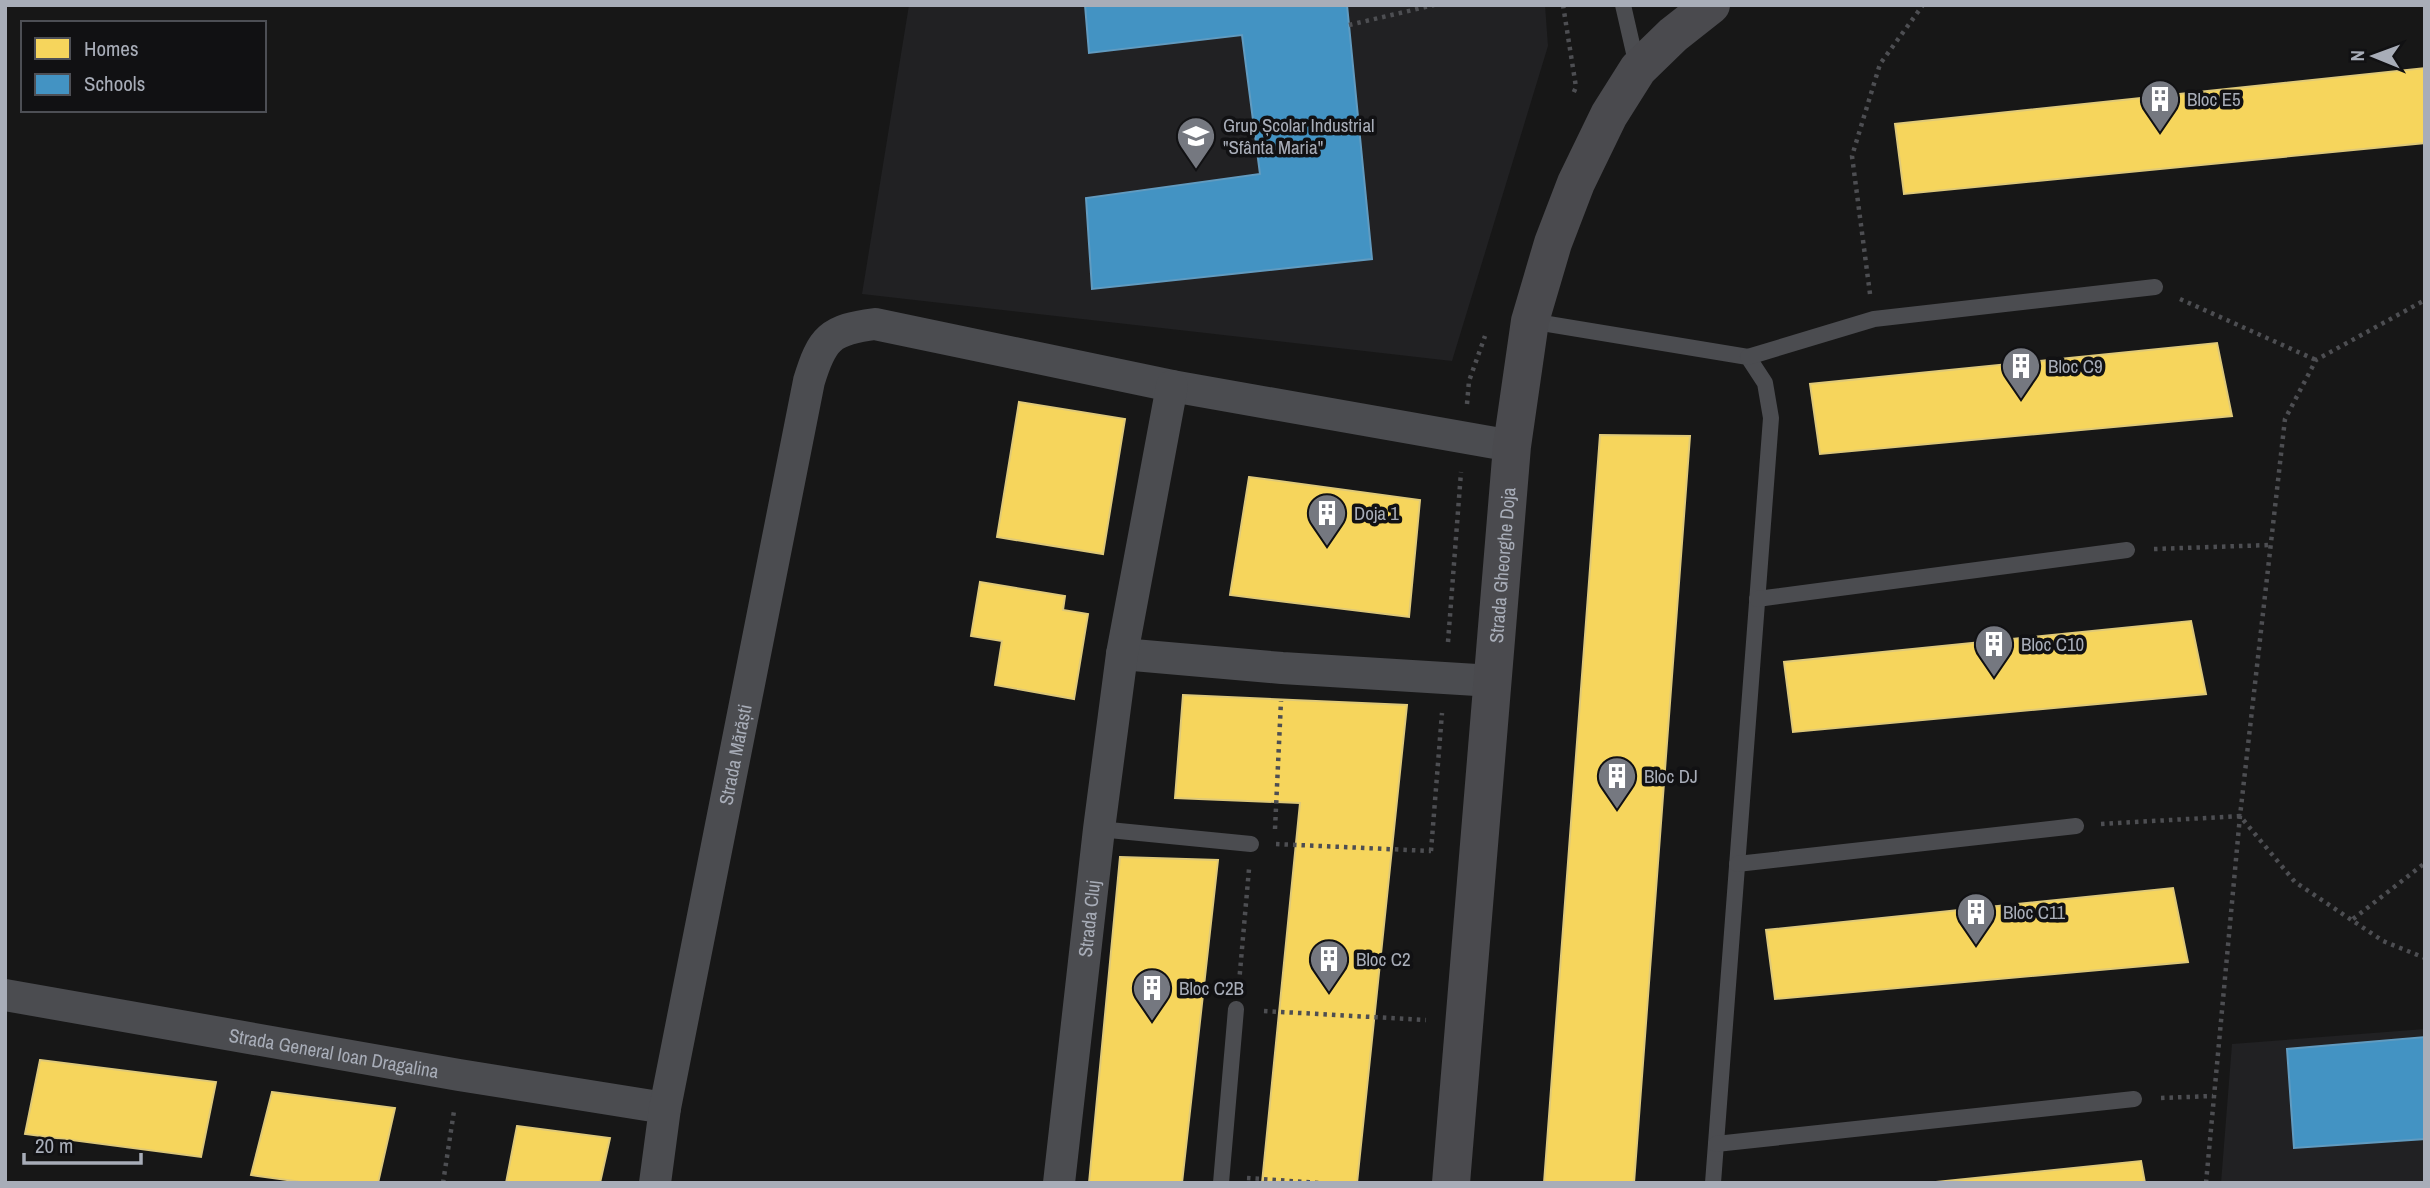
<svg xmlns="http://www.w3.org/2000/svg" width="2430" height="1188" font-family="'Archivo Narrow',sans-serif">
  <rect width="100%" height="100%" fill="#171717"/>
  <!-- built -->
  <g fill="#212123">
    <path d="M909,5H1545L1548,46L1452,361L862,294Z"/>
    <path d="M2425,1029V1183H2221L2232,1044Z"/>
  </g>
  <!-- homes -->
  <g fill="#f6d55c" stroke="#dfc978" stroke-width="2">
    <path d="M2425,68V143L1904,194L1895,124Z"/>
    <path d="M2217,343L2232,416L1820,454L1810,384Z"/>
    <path d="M1019,402L1125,419L1103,554L997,537Z"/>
    <path d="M1600,435L1690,436L1634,1183H1544Z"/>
    <path d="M1249,477L1420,500L1409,617L1230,595Z"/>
    <path d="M980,582L1065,596L1063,610L1088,614L1074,699L995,685L1002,641L971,636Z"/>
    <path d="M2191,621L2206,694L1793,732L1784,662Z"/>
    <path d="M1183,695L1407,705L1357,1183H1262L1300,803L1175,798Z"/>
    <path d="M1120,857L1218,860L1182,1183H1089Z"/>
    <path d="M2173,888L2188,962L1775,999L1766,930Z"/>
    <path d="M40,1060L216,1082L201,1157L25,1134Z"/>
    <path d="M272,1092L395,1108L378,1183H309L251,1175Z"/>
    <path d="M517,1126L610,1138L600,1183H506Z"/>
    <path d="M2141,1161L2145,1183H1926Z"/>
  </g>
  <!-- schools -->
  <g fill="#4393c3" stroke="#619bc0" stroke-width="2">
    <path d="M1085,5H1347L1372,259L1092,289L1086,198L1260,174L1242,35L1089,53Z"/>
    <path d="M2425,1037V1139L2294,1148L2287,1049Z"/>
  </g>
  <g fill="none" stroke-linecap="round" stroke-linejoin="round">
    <!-- path -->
    <g stroke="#4d4e52" stroke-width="4.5" stroke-dasharray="3.5 5" stroke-linecap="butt">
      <path d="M1563,5L1576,87L1573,94"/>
      <path d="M1349,25L1434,5"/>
      <path d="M1870,294L1852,156L1880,64L1923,5"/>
      <path d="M2180,299L2316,360"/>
      <path d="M1467,404L1469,381L1485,336"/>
      <path d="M2154,549L2269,545"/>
      <path d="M1448,642L1461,472"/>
      <path d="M2101,824L2240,816L2295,882L2383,941L2425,958"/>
      <path d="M1275,829L1281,701"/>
      <path d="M1276,844L1431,851"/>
      <path d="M1431,851L1442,713"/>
      <path d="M2353,919L2425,863"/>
      <path d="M1239,983L1249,869"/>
      <path d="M1264,1011L1426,1020"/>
      <path d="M2161,1098L2213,1096"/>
      <path d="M1247,1178L1320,1183"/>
      <path d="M443,1183L454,1111"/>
      <path d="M2206,1183L2240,816L2285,419L2316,360L2425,300"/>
    </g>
    <!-- service -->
    <g stroke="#4b4c50" stroke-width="16">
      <path d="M1623,5L1637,66"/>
      <path d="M1530,321L1748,357L1765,383L1771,418L1713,1183"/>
      <path d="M1748,357L1874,319L2155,287"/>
      <path d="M1757,599L2127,550"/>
      <path d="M1099,829L1251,844"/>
      <path d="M1737,864L2076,826"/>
      <path d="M1716,1144L2134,1099"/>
      <path d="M1221,1183L1236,1009"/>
    </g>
    <!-- minor -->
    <g stroke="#4b4c50" stroke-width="32">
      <path d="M1122,654L1282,668L1493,681"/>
      <path id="s1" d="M5,995L459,1075L665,1108"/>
      <path id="s2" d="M655,1183L665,1108L809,381C822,338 830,330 875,324L1172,386L1512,446"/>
      <path id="s3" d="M1059,1183L1099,829L1122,654L1172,386"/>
    </g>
    <!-- secondary -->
    <path stroke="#4a4a4e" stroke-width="38" id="s4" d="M1451,1183L1512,446L1530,321L1553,243L1576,183L1609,115L1638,69L1673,35L1711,5"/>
  </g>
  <!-- icons -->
  <defs>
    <g id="building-pin" transform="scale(2.0125)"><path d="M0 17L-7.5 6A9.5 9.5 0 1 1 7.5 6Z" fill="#757880" stroke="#111113"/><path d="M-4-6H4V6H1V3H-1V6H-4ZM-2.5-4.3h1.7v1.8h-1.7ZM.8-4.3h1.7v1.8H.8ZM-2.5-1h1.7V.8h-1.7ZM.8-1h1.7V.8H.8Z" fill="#fff"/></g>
    <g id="university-pin" transform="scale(2.0125)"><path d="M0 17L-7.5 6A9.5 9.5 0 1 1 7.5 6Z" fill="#757880" stroke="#111113"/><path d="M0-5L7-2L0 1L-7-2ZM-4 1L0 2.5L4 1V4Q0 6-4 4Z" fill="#fff"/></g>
  </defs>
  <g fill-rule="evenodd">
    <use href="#building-pin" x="2160" y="99"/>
    <use href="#university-pin" x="1196" y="136"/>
    <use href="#building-pin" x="2021" y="366"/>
    <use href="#building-pin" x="1327" y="513"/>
    <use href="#building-pin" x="1994" y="644"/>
    <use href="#building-pin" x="1617" y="776"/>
    <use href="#building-pin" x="1976" y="912"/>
    <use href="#building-pin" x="1329" y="959"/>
    <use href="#building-pin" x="1152" y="988"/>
  </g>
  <g text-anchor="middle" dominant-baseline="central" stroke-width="7" stroke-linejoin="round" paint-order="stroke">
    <!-- poi labels -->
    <g font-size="19" fill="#a8adb8" stroke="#111113" text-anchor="start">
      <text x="2187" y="99">Bloc E5</text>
      <text x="1223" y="125">Grup Școlar Industrial<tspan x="1223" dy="22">"Sfânta Maria"</tspan></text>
      <text x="2048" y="366">Bloc C9</text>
      <text x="1354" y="513">Doja 1</text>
      <text x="2021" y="644">Bloc C10</text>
      <text x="1644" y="776">Bloc DJ</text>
      <text x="2003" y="912">Bloc C11</text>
      <text x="1356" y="959">Bloc C2</text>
      <text x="1179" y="988">Bloc C2B</text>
    </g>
    <!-- street labels -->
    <g font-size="19" fill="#a8adb8" stroke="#111113">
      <text stroke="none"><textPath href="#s4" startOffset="620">Strada Gheorghe Doja</textPath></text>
      <text stroke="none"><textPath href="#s2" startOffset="436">Strada Mărăști</textPath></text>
      <text stroke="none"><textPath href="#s3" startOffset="266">Strada Cluj</textPath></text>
      <text stroke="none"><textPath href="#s1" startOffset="334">Strada General Ioan Dragalina</textPath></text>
    </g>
  </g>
  <!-- border -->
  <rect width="2430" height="1188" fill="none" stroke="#a8adb8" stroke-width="14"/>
  <!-- legend -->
  <rect x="21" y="21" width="245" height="91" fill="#111113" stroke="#4d4f55" stroke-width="2"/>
  <rect x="35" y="38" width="35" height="21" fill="#f6d55c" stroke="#4d4f55" stroke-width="2"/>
  <text x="84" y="56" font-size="21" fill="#a8adb8">Homes</text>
  <rect x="35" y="74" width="35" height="21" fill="#4393c3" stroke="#4d4f55" stroke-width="2"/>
  <text x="84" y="91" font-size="21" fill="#a8adb8">Schools</text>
  <!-- north arrow -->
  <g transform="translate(2374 56) rotate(271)" stroke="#111113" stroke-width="5" paint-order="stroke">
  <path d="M0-5L12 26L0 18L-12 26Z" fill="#a8adb8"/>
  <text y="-10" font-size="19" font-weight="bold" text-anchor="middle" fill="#a8adb8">N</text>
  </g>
  <!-- scale -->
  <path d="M24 1153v10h117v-10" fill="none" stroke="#a8adb8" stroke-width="3.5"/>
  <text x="35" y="1153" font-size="21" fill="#a8adb8" stroke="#111113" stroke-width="5" paint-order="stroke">20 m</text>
</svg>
